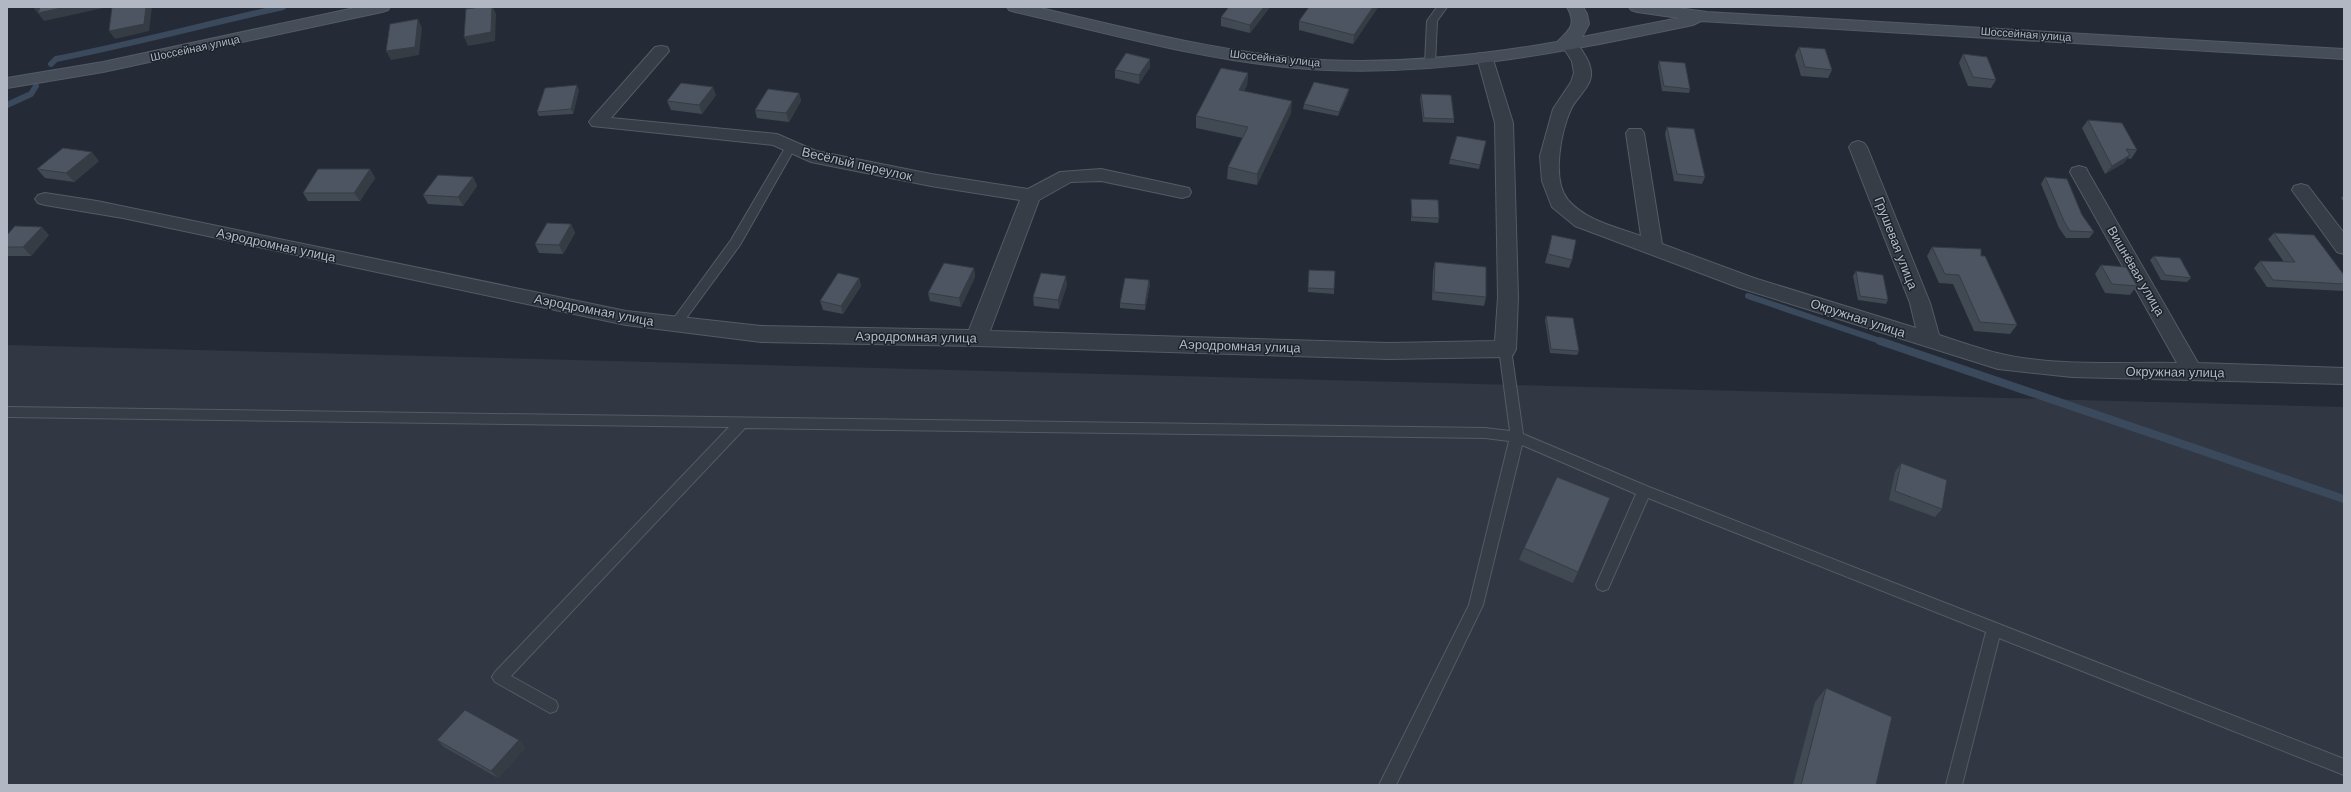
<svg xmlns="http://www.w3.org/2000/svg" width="2351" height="792" font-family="Helvetica,sans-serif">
  <rect width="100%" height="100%" fill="#242b36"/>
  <!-- airport -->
  <path fill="#313843" d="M7,345L2344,407V785H7Z"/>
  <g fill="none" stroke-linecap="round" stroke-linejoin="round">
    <!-- stream-far1 -->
    <g stroke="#3b495d" stroke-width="6">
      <path d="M51,64L56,59C132,44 207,24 283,7"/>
      <path d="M7,105L31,94L36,86"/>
      <path d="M1748,296L1883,342"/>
    </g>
    <!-- stream -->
    <path stroke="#3b495d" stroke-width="8" d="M1880,341L2344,499"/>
    <!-- service casing -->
    <g stroke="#555b65" stroke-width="2">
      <g id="service">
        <path d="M1437,7H1447L1437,21L1435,64L1430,67L1425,64L1427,21Z"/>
        <path d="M790,145L795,148L740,245L679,328H671L669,325L671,322L731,240L785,148Z"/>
        <path d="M1505,344L1511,349L1523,434L1649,487L2344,759V775L1999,638L1962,785H1946L1986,632L1648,498L1608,589L1603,591L1598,589L1596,585L1636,494L1522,445L1483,605L1396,785H1379L1469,605L1509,441L1485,438L745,428L511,676L556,701L558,706L556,711L550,713L495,682L492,677L495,672L729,427L7,417V407L1485,428L1510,431L1499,349Z"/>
      </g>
    </g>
    <!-- minor casing -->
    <g stroke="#555b65" stroke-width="2">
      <g id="minor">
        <path d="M1569,39L1575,40C1581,50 1591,61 1591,73C1592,86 1576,98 1571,109C1561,131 1551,180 1568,200C1586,221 1617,227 1641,236L1626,133L1629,129H1641L1644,133L1662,244L1754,278L1916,328L1910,303L1849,147L1852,143L1858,141L1864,143L1867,147L1930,303L1939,335C1958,341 1978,348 1997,353C2053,367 2119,362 2177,363L2070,172L2072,168L2079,166L2086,168L2088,172L2198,363L2344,368V384L2072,377L1998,369L1740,288L1575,226L1552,207L1542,181L1540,156L1553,109L1571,82L1574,73L1572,61L1561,44L1563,40Z"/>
        <path d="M661,46L667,47L669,51L611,118L777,134L816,151L931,174L1028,189L1060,172L1101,169L1189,188L1191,192L1189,196L1182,198L1101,181L1071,182L1039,200L990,331L1389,343L1495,341L1498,297L1495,123L1477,57L1479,53H1491L1513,123L1518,297L1516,349L1513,355L1505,357L1389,359L977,346L761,342L626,325L123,218L45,205L38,203L35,199L38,195L45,193L97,201L626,311L761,326L969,330L1020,200L931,186L811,162L773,145L592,126L589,122L592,118L655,47Z"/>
        <path d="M2301,184L2308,186L2344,233V254L2337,252L2292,190L2294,186Z"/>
      </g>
    </g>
    <!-- secondary casing -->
    <g stroke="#555b65" stroke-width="2">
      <g id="secondary">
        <path d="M359,7H390L388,10L382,12L103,72L7,88V78L103,62Z"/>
        <path d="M1007,7H1036C1122,27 1207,49 1295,58C1382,66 1471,57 1557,42C1570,30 1577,24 1567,7H1583L1587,14L1589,24L1582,37L1679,18L1637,12L1631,10L1629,7H1671L1707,12L2344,49V59L1701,21L1693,25C1563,52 1430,80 1296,68C1201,60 1108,33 1015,12L1009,10Z"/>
      </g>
    </g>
    <!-- service -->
    <use href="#service" fill="#373d47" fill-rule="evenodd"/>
    <!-- minor -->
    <use href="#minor" fill="#373d47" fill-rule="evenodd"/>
    <!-- secondary -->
    <use href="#secondary" fill="#454d59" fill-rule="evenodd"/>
  </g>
  <!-- wall -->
  <g fill="#414953">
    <path d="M1229,7H1270L1250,33L1221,26V17Z"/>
    <path d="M1309,7H1378L1353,44L1299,30V21Z"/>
    <path d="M1799,47L1832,70L1828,78L1801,76L1795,55Z"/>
    <path d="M1963,54L1996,80L1991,88L1968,86L1959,63Z"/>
    <path d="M1150,59V67L1139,84L1115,78V70Z"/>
    <path d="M1659,61L1690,89L1689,93L1662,91L1658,66Z"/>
    <path d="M1248,73L1247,85L1244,91L1291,113L1257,185L1227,179L1228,167L1243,138L1196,128V116Z"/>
    <path d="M1349,89L1348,94L1338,116L1303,109L1304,104Z"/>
    <path d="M579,90L573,114L539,116L537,112Z"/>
    <path d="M799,93L801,101L789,122L757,118L755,110Z"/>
    <path d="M1421,94L1454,119V123L1423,122L1420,99Z"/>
    <path d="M716,95L702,114L671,110L667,101Z"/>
    <path d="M2088,120L2137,150L2131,159L2127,158L2124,163L2105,174L2082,128Z"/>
    <path d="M1667,127L1705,177L1702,184L1674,181L1665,134Z"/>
    <path d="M1486,141L1479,169L1449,164L1450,159Z"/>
    <path d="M99,161L74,182L45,178L37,169Z"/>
    <path d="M370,169L375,178L360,201H308L303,193Z"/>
    <path d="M473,177L477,186L463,206L428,204L423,195Z"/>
    <path d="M2045,177L2082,215L2094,232L2089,238H2066L2059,228L2041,184Z"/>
    <path d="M2344,195V202L2341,198Z"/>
    <path d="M1411,199L1439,218L1438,223L1411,221Z"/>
    <path d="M571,224L575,233L563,254L539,253L535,244Z"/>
    <path d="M2274,233L2344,275V291L2267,287L2254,268L2260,261L2284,262L2268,239Z"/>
    <path d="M7,235H49L31,256H7Z"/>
    <path d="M1552,235L1572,260L1569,268L1545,263Z"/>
    <path d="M1932,247L1981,256L2017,325L2010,334L1974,331L1953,284L1939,283L1927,256Z"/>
    <path d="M2154,256L2191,278L2187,282L2161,280L2150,260Z"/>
    <path d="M1435,262L1486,297L1484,306L1432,300L1433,271Z"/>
    <path d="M2101,265L2137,286L2130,295L2105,293L2095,274Z"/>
    <path d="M974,268L975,277L961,307L930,301L928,293Z"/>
    <path d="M1309,270L1334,289V294L1308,292Z"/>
    <path d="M1856,271L1888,300L1886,304L1858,300L1853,276Z"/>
    <path d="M859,278L861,286L843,314L823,310L820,301Z"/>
    <path d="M1150,284L1145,310L1120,308V303Z"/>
    <path d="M1067,285L1059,309L1034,306L1033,297Z"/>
    <path d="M1546,316L1579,351L1577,355L1550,353L1545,320Z"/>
    <path d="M1901,463L1942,509L1935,517L1889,500L1895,472Z"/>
    <path d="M1610,498L1573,583L1519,560L1524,548Z"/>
    <path d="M1826,688L1876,785H1793L1815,702Z"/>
    <path d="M437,740H519L525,748L498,778L444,747Z"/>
  </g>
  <!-- shaded-wall -->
  <g fill="#353c44">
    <path d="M33,7H108L44,21Z"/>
    <path d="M146,7H152L149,31L115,39L109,31Z"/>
    <path d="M492,7H493L496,14L495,41L468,46L464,37Z"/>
    <path d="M1264,7H1270L1250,33V25Z"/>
    <path d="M1373,7H1378L1353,44L1354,35Z"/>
    <path d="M418,19L422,28L419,55L391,60L386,51Z"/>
    <path d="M1150,59V67L1139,84V75Z"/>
    <path d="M1248,73L1247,85L1239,102V90Z"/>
    <path d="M577,85L579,90L573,114L571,109Z"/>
    <path d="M713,87L716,95L702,114L699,105Z"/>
    <path d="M1349,89L1348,94L1338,116L1339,112Z"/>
    <path d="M799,93L801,101L789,122L786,113Z"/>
    <path d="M1292,101L1291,113L1257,185V174Z"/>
    <path d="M92,152L99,161L74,182L66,173Z"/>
    <path d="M2130,155L2124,163L2105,174L2112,166Z"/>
    <path d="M370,169L375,178L360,201L354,193Z"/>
    <path d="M473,177L477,186L463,206L458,197Z"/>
    <path d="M571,224L575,233L563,254L559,245Z"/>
    <path d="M42,227L49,235L31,256L23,247Z"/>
    <path d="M974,268L975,277L961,307L959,298Z"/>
    <path d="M1066,276L1067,285L1059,309L1058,300Z"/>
    <path d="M859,278L861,286L843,314L841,306Z"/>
    <path d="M1149,280L1150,284L1145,310V305Z"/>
    <path d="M519,740L525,748L498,778L491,771Z"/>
  </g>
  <!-- building -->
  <g fill="#4c5561" stroke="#353c44">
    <path d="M40,7H66L38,13Z"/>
    <path d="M112,7H146L144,24L109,31Z"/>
    <path d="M481,7H492L491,32L464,37L466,9Z"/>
    <path d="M1229,7H1264L1250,25L1221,17Z"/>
    <path d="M1309,7H1373L1354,35L1299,21Z"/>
    <path d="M418,19L415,47L386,51L390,24Z"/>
    <path d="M1799,47L1825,49L1832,70L1805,67Z"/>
    <path d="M1126,53L1150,59L1139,75L1115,70Z"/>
    <path d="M1963,54L1987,57L1996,80L1973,77Z"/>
    <path d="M1659,61L1685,63L1690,89L1664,86Z"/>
    <path d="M1221,68L1248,73L1239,90L1292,101L1257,174L1228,167L1248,127L1196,116Z"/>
    <path d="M1314,82L1349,89L1339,112L1304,104Z"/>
    <path d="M681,83L713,87L699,105L667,101Z"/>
    <path d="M577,85L571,109L537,112L545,88Z"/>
    <path d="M768,89L799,93L786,113L755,110Z"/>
    <path d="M1421,94L1451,95L1454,119L1424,118Z"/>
    <path d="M2088,120L2122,123L2137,150L2126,149L2130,155L2112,166Z"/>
    <path d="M1667,127L1694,129L1705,177L1677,174Z"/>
    <path d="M1457,136L1486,141L1480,165L1450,159Z"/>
    <path d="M63,148L92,152L66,173L37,169Z"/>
    <path d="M318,169H370L354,193H303Z"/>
    <path d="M438,175L473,177L458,197L423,195Z"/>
    <path d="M2045,177L2067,179L2082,215L2094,232L2070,231L2064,221Z"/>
    <path d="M1411,199L1438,200L1439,218L1412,217Z"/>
    <path d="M547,223L571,224L559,245L535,244Z"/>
    <path d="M15,226L42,227L23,247H7V235Z"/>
    <path d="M2274,233L2314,235L2344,275V284L2273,280L2260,261L2295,262Z"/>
    <path d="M1552,235L1576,240L1572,260L1548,254Z"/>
    <path d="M1932,247L1981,249V256H1985L2017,325L1980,322L1959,275L1945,274Z"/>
    <path d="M2154,256L2180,258L2191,278L2165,275Z"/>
    <path d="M1435,262L1486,267V297L1434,292Z"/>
    <path d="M944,263L974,268L959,298L928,293Z"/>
    <path d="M2101,265L2126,267L2137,286L2112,284Z"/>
    <path d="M1309,270L1335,271L1334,289L1308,288Z"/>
    <path d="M1856,271L1883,275L1888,300L1860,296Z"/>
    <path d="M838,273L859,278L841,306L820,301Z"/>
    <path d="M1041,273L1066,276L1058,300L1033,297Z"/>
    <path d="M1125,278L1149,280L1145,305L1120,303Z"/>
    <path d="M1546,316L1573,318L1579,351L1551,349Z"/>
    <path d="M1901,463L1947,480L1942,509L1895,491Z"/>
    <path d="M1557,477L1610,498L1578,572L1524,548Z"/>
    <path d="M1826,688L1892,717L1876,785H1801Z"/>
    <path d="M465,710L519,740L491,771L437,740Z"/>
  </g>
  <g text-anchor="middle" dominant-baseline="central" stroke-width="3" stroke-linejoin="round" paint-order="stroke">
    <!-- far-street labels -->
    <g font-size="11" fill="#b2b8c3" stroke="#1c222b">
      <text transform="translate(2026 34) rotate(4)">Шоссейная улица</text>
      <text transform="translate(195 48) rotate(-12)">Шоссейная улица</text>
      <text transform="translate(1275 58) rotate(6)">Шоссейная улица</text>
    </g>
    <!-- street labels -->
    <g font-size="13" fill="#b2b8c3" stroke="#1c222b">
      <text transform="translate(857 164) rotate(13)">Весёлый переулок</text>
      <text transform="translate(1896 243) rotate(69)">Грушевая улица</text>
      <text transform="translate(276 245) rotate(12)">Аэродромная улица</text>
      <text transform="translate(2136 271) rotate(60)">Вишнёвая улица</text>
      <text transform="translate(594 310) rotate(11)">Аэродромная улица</text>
      <text transform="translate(1858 318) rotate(18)">Окружная улица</text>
      <text transform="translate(916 337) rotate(1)">Аэродромная улица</text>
      <text transform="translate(1240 346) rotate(2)">Аэродромная улица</text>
      <text transform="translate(2175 372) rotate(1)">Окружная улица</text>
    </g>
  </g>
  <!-- border -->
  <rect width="2351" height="792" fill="none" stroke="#b2b8c3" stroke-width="16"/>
</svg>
